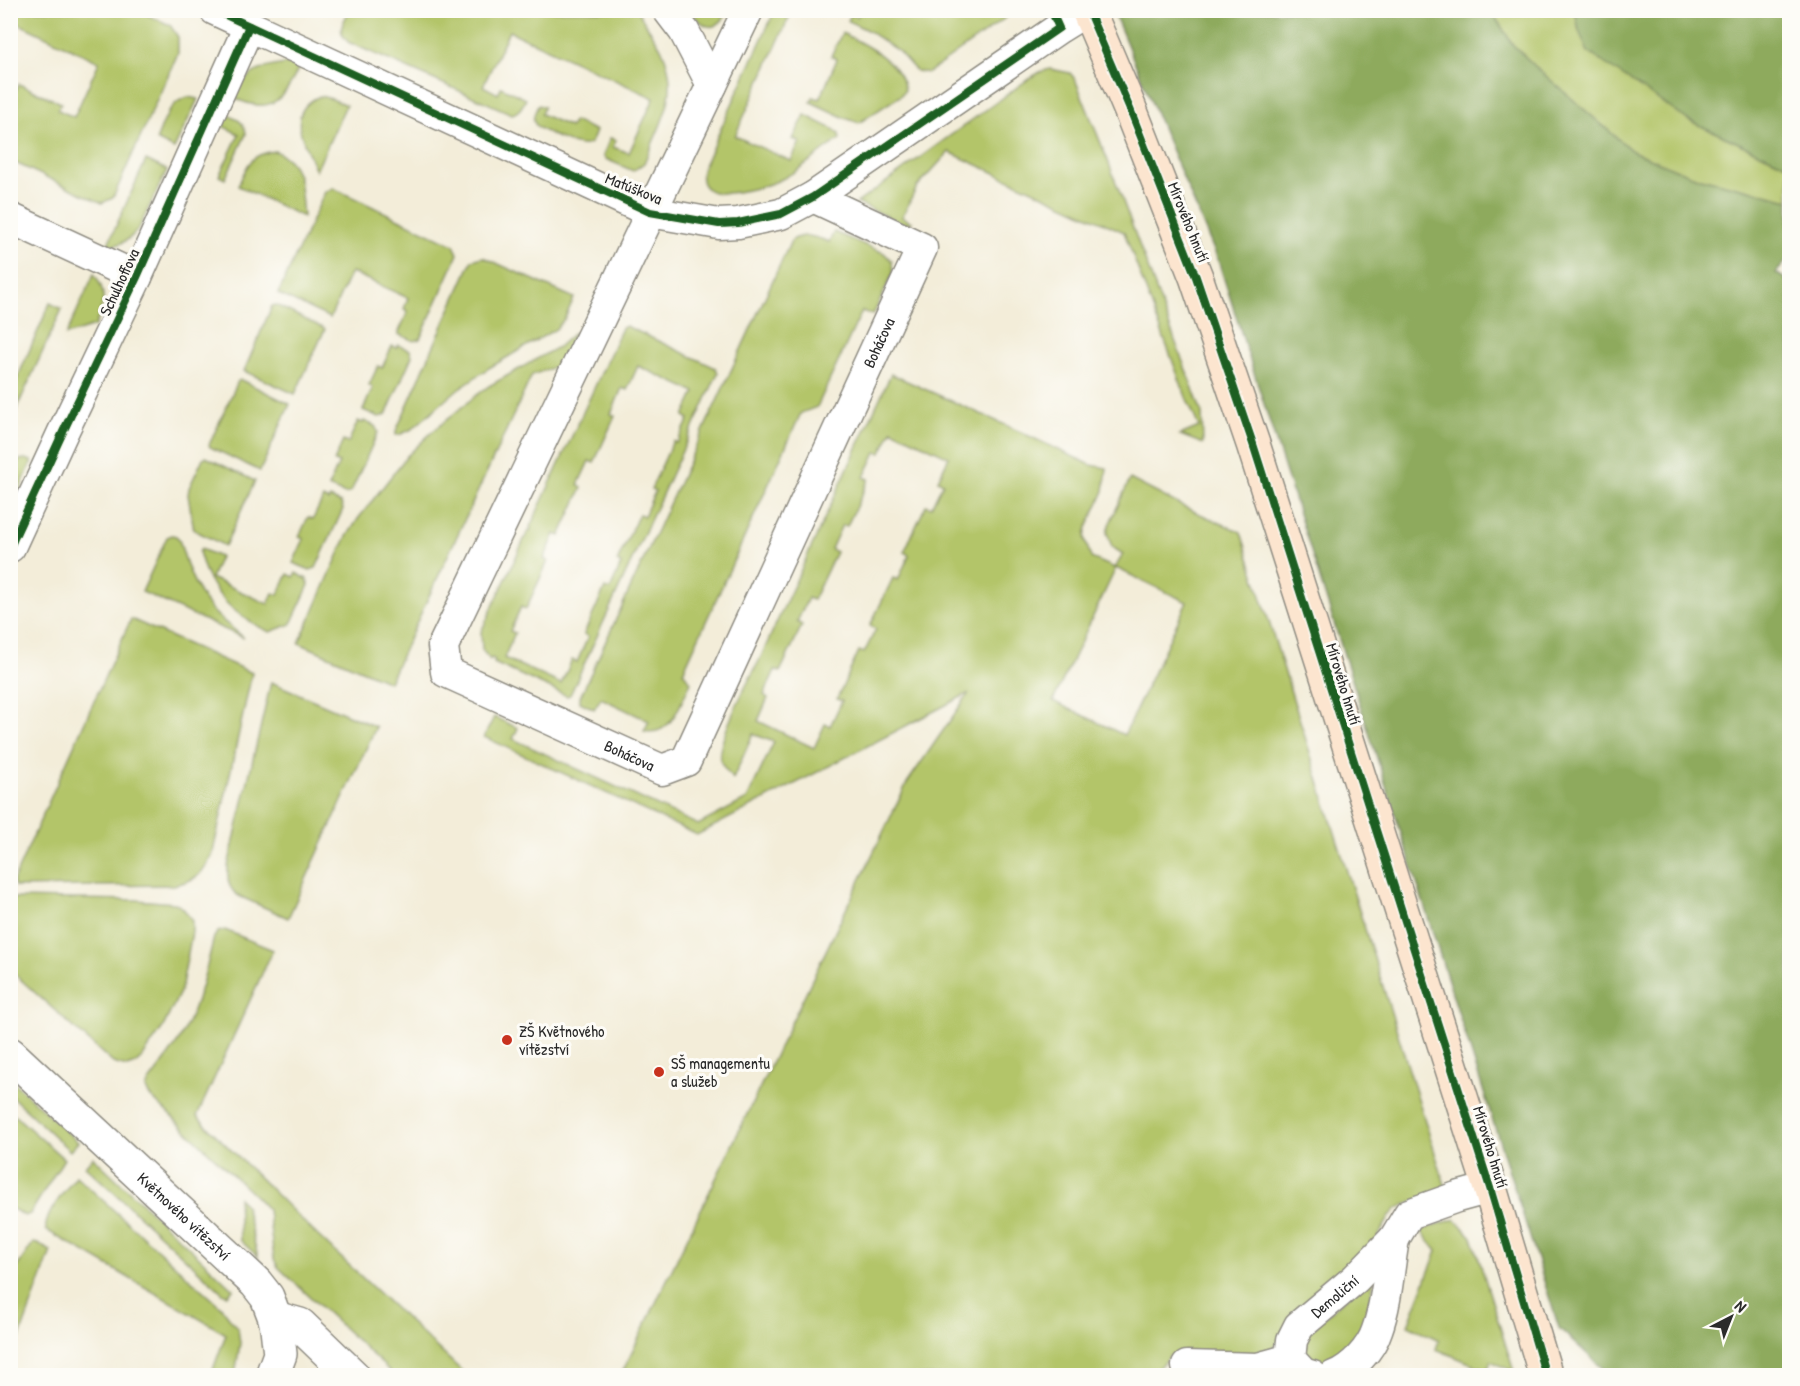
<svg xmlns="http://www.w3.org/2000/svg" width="1800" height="1386" font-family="'Patrick Hand',sans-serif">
  <rect width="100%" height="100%" fill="#fdfcf7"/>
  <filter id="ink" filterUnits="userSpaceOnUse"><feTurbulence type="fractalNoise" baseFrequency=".0167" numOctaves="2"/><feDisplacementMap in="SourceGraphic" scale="12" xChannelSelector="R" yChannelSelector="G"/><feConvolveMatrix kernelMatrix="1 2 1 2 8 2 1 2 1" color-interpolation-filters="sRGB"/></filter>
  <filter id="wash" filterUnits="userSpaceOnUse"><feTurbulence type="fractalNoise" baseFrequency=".008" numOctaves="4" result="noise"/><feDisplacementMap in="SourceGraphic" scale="24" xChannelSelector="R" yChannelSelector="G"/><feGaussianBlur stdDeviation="1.35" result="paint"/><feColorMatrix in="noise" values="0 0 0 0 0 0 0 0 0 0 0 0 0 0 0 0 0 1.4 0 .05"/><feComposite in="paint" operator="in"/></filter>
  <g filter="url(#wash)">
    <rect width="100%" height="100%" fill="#f3edd9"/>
    <!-- green -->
    <g fill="#b3c569" stroke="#6f784a" stroke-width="1.5" fill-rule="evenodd">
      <path d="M11,10L139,11L170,25L178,37V53L113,198L102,203L11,161V88L16,90L19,84L61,103L58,110L74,117L99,62L11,20Z"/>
      <path d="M775,10L792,11L735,136L791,161L800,142L793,139L805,115L835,130L839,134L840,139C821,152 802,169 782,179C768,186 722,199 709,190C701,185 701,178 702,170Z"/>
      <path d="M349,11H638C645,25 655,36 662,50C681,92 663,118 647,156L644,163L633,171L606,159L603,156L610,138L616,140L613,147L629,153L654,98L509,31L483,86L498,94L501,87L526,99C522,106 520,112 512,114L348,42C336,30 343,24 349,11Z"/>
      <path d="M690,11H729C715,34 705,29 690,11Z"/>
      <path d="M860,11V10L1015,11L928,73L916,71L899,52L867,30L848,21L851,14L857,17Z"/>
      <path d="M1494,11H1575L1579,31L1688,120L1789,166V200L1692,176L1632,151L1539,70L1513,45L1495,17Z"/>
      <path d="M842,33C866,45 900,61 905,90L900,96L859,123L845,118L811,102L813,97L820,99L837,59L831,56Z"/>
      <path d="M286,64L299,67C284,101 270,116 232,97C245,73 260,67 286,64Z"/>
      <path d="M1050,69L1070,73L1075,79L1108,161L1202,413L1203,444L1180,435L1199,427L1186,397L1124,232L949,152L917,187L902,217L912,222L906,225L857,203L1030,78L1040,72Z"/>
      <path d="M320,96L332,99L346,105L316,171C305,143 283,112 320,96Z"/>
      <path d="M188,97L198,99L174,149L156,140C164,123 168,102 188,97Z"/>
      <path d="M538,105L544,107L541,114L570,127L574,121L596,131C594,136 593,141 589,144C580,150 548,133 539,128C530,121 534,114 538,105Z"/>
      <path d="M225,113C236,119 245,121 246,134L225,179L219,176L239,134L220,125Z"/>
      <path d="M275,151C304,164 300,190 303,217L238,186C247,165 250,154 275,151Z"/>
      <path d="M146,160L167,170L139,228C131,239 121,246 107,246Z"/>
      <path d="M333,188L454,245L458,254L420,339L414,341L398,334L408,311L404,309L408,298L351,272L330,318L278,294L325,192Z"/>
      <path d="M834,232L884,253L892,261L893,273L873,315L862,311L817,407L801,413L683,672L691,682C681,701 672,738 644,731L649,721L601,698L594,709L580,702V697L791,241C802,232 817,237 829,242Z"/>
      <path d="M483,257L574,298L565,318L556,329L489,368L458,389L412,429L399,435H396V431L472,260Z"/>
      <path d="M94,274C109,294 103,305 95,326L66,335Z"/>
      <path d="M50,303L62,309L11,421V393Z"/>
      <path d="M276,305L325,329L295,394L244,371L272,306Z"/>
      <path d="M626,326L716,368L718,373L570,695L567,696L494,663L495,660L492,658L490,660L482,650L481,632L528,531L530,532L531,528L530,527L622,328ZM638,366L695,392L684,416L689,419L677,443L673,441L651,489L655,491L644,516L639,514L617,562L621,564L610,590L605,588L584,634L588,637L577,662L572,660L561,684L504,658L515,633L510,631L521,607L526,609L548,561L544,559L555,534L560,536L582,488L578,485L589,461L594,463L615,416L611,414L622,388L627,390Z"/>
      <path d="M575,332L560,365L532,375L389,682L299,643L346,538L358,519L407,456L432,432L474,397L489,386L558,347Z"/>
      <path d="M398,345L410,350L412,356L386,415L379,417L363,410L373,387L369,385L378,366L382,368L392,346L396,348Z"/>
      <path d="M891,374L1001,423L1091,465L1107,468L1104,491L1086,530L1085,539L1091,558L1115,568L1123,554L1112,547L1107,533L1109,525L1130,479L1182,506L1241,532L1446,1188L1397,1208L1389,1218L1367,1256L1267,1353L1250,1360L1193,1355L1170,1356L1157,1369L1156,1376L621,1375L907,783L969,693L697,835L484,737L494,717L518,728L513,739L698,825L747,799L774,742L753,734L733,779C729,773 721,766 720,759C716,743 749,679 758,663ZM892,430L949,457L938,480L943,483L931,507L926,505L904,552L909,555L898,580L893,578L870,626L876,629L864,653L859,651L837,699L842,701L830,726L825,724L814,748L758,721L768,698L764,695L775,670L780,672L802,625L797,622L808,598L813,600L836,552L831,549L842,525L847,526L869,479L864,477L876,452L881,453ZM1116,568L1187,602L1124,735L1053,701Z"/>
      <path d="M241,380L290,404L260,471L210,447L209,445L238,381Z"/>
      <path d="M358,421L363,423L364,421L375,426L378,432L351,492L345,494L328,487L339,463L334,461L343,441L348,443Z"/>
      <path d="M206,457L255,481L225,546L194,530L188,495L189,488L203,458Z"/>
      <path d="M25,459L32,461L11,509V478L19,460Z"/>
      <path d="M323,498L328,501L330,498L341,503L343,509L316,568L310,570L293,563L304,539L299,537L308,517L313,519Z"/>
      <path d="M172,535L176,536L179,539C186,564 194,589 211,609C220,620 233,628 244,638L142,592L167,537Z"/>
      <path d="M201,549L220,557L211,578L268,604L273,593L278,595L288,574L294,577L296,573L307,579L309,585L291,624L270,632C245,621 222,604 209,579C204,571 202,561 199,552Z"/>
      <path d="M131,619L252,673L213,852C203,874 198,880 174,885L15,887L13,881Z"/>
      <path d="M271,682L376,727L288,918L239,896C228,889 227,879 228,866Z"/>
      <path d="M11,898L136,900L175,903L183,908L192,921V932L181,990L163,1027L142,1058L135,1064L127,1067L113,1063L11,971Z"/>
      <path d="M225,930L273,950L197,1116L317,1235L466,1375H394L278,1267L274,1259L268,1210L258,1199L149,1095L146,1088L149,1082C159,1068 170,1055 179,1040C197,1009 206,971 214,937L218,932Z"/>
      <path d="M11,1080L78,1142L70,1151L11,1096Z"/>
      <path d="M10,1111L64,1159L30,1214L25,1216L11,1208Z"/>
      <path d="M93,1157L233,1289L228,1295L224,1294L85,1166Z"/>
      <path d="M76,1176L221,1307L238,1329L240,1343L235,1375H211L226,1334L46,1230C43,1215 67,1189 76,1176Z"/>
      <path d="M238,1198L245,1205L258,1257L240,1240Z"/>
      <path d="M1455,1219L1472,1237L1515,1375H1507L1509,1369L1491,1361L1487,1370L1436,1349L1439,1340L1408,1325L1437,1251L1420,1230Z"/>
      <path d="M33,1243L38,1244L51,1251L11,1361V1276Z"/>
      <path d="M1375,1272L1366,1335C1353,1345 1326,1376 1309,1359C1306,1356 1305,1350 1303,1346L1308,1332Z"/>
    </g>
    <!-- forest -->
    <g fill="#8eaa5d" stroke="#5c6a44" stroke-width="1.5">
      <path d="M1113,11H1494L1495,17L1513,45L1539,70L1632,151L1692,176L1789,200V258L1776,273L1790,282L1789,1375H1610L1559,1328L1218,260Z"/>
      <path d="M1575,11H1789V166L1688,120L1588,52L1579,31Z"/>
    </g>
  </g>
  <g filter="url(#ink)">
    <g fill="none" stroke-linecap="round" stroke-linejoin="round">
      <!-- minor casing -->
      <g stroke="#8f8c82" stroke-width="33">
        <g id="minor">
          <path d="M215,10L650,212L719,224L738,223L781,214L813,197L1059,28L1088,10"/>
          <path d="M668,10L684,31L712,85"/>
          <path id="s1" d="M748,10L443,646L446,672L662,770L686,761L922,248L813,197"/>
          <path d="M10,218L137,277"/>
          <path d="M10,547L63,432L137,277L249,26"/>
          <path d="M1187,1366L1258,1368L1290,1359"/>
          <path id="s2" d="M1313,1376L1303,1373L1290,1359L1292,1340L1299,1326L1355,1279L1394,1239L1409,1214L1457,1197L1490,1188"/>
          <path d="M1334,1376C1352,1369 1371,1349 1377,1330C1387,1303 1389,1267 1394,1239"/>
        </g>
      </g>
      <!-- tertiary casing -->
      <g stroke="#8f8c82" stroke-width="36">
        <g id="tertiary">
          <path id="s3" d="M10,1054L256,1283L267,1297L275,1318L277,1328L280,1354L272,1376"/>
          <path d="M275,1318L300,1325L353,1376"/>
        </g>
      </g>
      <!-- secondary casing -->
      <g stroke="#8f8c82" stroke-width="36">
        <path id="secondary" d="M1088,10L1130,109L1196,277L1253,444L1490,1188L1546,1376"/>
      </g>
      <!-- minor -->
      <use href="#minor" stroke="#fff" stroke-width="30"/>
      <!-- tertiary -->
      <use href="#tertiary" stroke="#fff" stroke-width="33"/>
      <!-- secondary -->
      <use href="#secondary" stroke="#fce5cf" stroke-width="33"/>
      <!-- cycleway casing -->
      <g stroke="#fdfcf7" stroke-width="11">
        <g id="cycleway">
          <path d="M215,10L650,212L719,224L738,223L781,214L813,197L1059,28L1051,10"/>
          <path d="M1088,10L1130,109L1196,277L1253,444L1490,1188L1546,1376"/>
          <path d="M10,547L63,432L137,277L249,26"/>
        </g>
      </g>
      <!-- cycleway -->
      <use href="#cycleway" stroke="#1b5e20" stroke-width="8"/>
    </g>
  </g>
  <!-- markers -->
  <g fill="#c8321e" stroke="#fdfcf7" stroke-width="2">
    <circle cx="507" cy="1040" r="6"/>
    <circle cx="659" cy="1072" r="6"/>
  </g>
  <g text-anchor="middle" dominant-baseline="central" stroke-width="6" stroke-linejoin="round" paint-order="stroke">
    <!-- street labels -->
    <g font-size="16" fill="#2b2b2b" stroke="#fdfcf7">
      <text transform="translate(634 188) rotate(22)">Matúškova</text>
      <text transform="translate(1189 222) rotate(68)">Mírového hnutí</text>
      <text transform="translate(119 282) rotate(-65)">Schulhoffova</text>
      <text stroke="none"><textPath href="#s1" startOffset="1455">Boháčova</textPath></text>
      <text transform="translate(1344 684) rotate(73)">Mírového hnutí</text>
      <text stroke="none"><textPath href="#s1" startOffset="933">Boháčova</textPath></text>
      <text transform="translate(1491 1147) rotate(73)">Mírového hnutí</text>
      <text stroke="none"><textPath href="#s3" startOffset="238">Květnového vítězství</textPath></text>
      <text stroke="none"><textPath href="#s2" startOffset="111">Demoliční</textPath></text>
    </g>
    <!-- poi labels -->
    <g font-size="16" fill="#2b2b2b" stroke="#fdfcf7" text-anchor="start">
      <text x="519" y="1031">ZŠ Květnového<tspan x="519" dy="18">vítězství</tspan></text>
      <text x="671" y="1063">SŠ managementu<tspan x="671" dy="18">a služeb</tspan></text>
    </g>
  </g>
  <!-- margin -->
  <rect width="1800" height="1386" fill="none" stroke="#fdfcf7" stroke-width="36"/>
  <!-- north arrow -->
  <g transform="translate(1731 1317) rotate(42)" stroke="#fdfcf7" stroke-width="4.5" paint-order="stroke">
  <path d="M0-4.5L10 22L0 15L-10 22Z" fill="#2b2b2b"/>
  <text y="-9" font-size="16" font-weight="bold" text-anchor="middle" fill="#2b2b2b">N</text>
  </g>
</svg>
